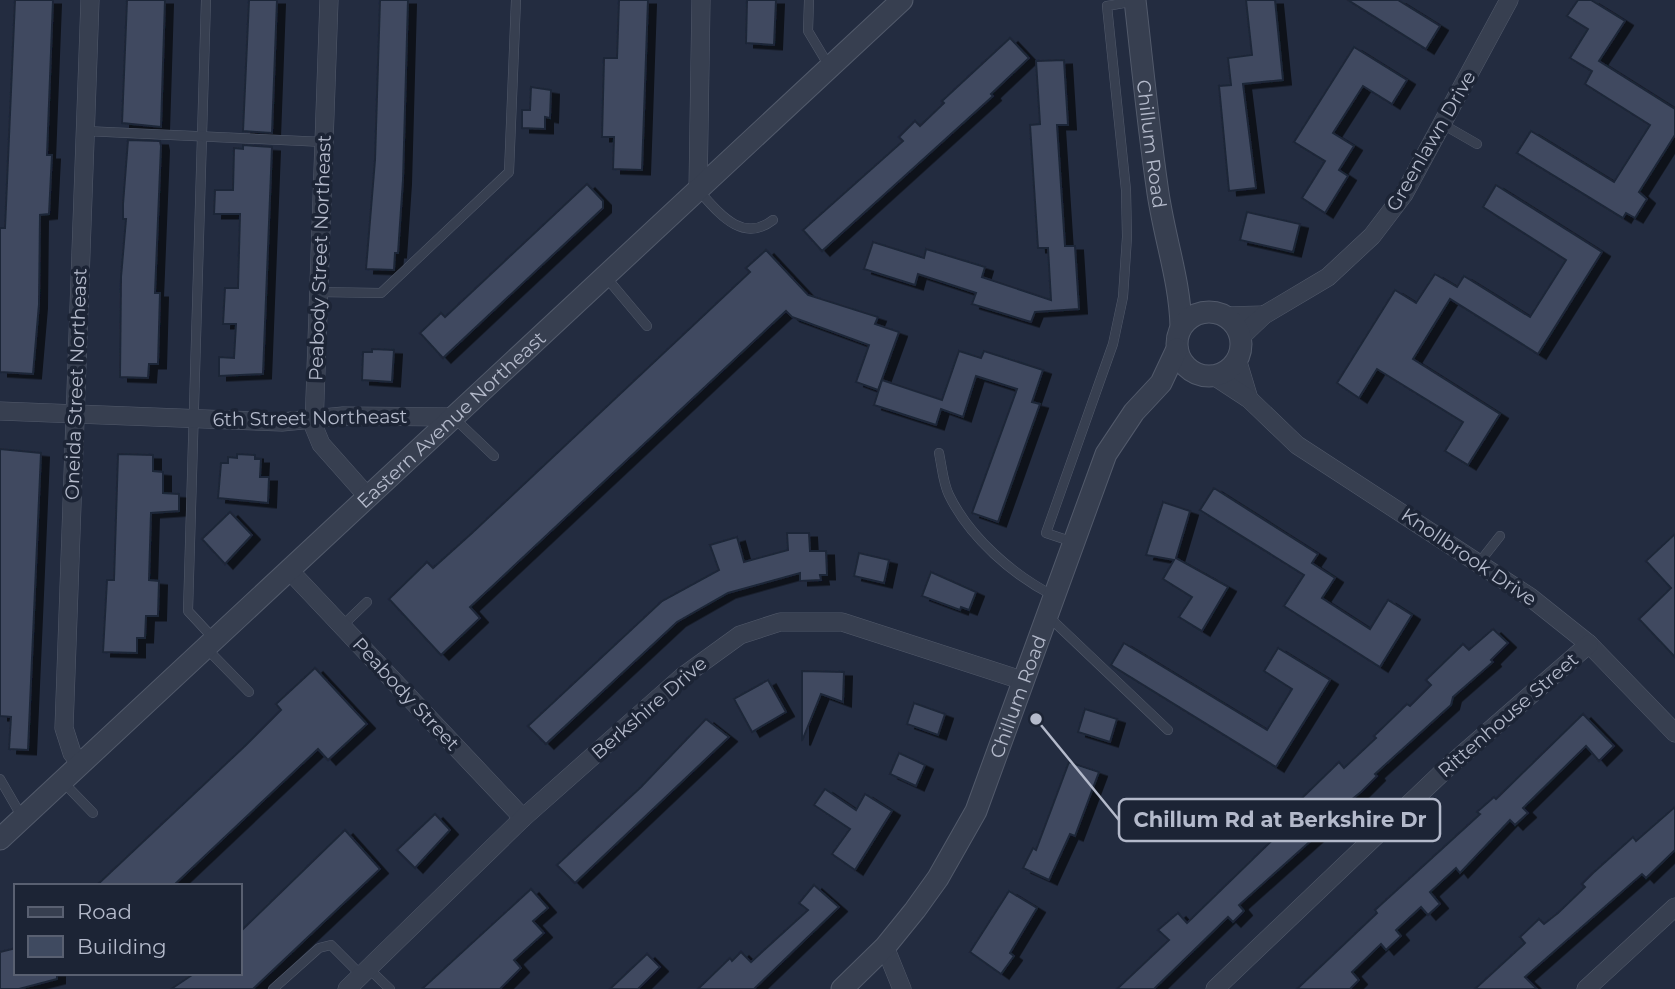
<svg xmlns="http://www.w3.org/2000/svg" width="1675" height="989" font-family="Montserrat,sans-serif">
  <defs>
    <filter id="shadow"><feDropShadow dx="8" dy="4.5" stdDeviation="0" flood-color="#0009"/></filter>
  </defs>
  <rect width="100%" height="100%" fill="#232c40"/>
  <!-- building -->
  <g fill="#3f4a60" stroke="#1e2637" stroke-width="2" filter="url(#shadow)">
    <path d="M15,0H53L47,155H52L51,174L49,214L40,215L39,304L33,374L0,372V228H5Z"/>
    <path d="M127,0H165L161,127L122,123Z"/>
    <path d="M249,0H277L272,133L243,131Z"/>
    <path d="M380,0H408L403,180L398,253H395L394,270L366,269L375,160Z"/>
    <path d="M619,0H648L642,170L613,169L614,137H602L604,58H617Z"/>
    <path d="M747,0H776L774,45L746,43Z"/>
    <path d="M1246,0H1275L1283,80L1243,84L1256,188L1229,191L1219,86L1231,85L1228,58L1252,55Z"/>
    <path d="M1348,0H1398L1440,26L1426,49Z"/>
    <path d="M1578,0H1591L1625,21L1599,61L1675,109V135L1639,192L1647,199L1635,218L1626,213L1623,218L1517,153L1531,131L1614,182L1650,125L1585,84L1592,71L1570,58L1588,29L1567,16Z"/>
    <path d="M1010,38L1029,58L991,94L993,96L822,251L803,230L903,141L899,137L915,121L920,126L944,103L942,101Z"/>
    <path d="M1354,47L1407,80L1392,104L1363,86L1333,133L1354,146L1339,170L1348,176L1325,213L1302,198L1325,161L1294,142Z"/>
    <path d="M1064,60L1068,125H1057L1065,246H1075L1079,309L1035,312L1031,322L972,304L976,293L918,274L915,285L864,269L873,242L924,258L926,249L985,267L982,277L1051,300L1048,248H1038L1030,125L1040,124L1036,61Z"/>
    <path d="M531,87L551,90L550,118L545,117V129L522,128V110H530Z"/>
    <path d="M128,140L160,141L161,146L155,293H160L158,364H149L148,378L120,377L121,277L126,219H123V204Z"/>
    <path d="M243,145L272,147L263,374L219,376V357L234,358L236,324H223L225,288H238L240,214H214L215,190H233L234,148L243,149Z"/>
    <path d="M587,184L603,201V208L443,358L420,333L441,313L445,317Z"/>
    <path d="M1496,185L1602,252L1538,354L1450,299L1413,359L1500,414L1468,465L1445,451L1463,422L1377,369L1359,398L1337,383L1395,290L1416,303L1435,274L1457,287L1464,276L1530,317L1566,260L1483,207Z"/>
    <path d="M1247,212L1300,224L1293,252L1240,240Z"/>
    <path d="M766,250L808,295L878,317L875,324L899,332L878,390L856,382L869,345L792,317L786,311L470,607L480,618L441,655L389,599L427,562L433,568L472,533L750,272L746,268Z"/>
    <path d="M372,349L394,350L392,382L362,380L363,352H372Z"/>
    <path d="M959,351L981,358L984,351L1043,370L1032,402L1040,404L998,522L972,513L1017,389L976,376L963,417L941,409L936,425L874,405L882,380L942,400Z"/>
    <path d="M0,449L41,453L28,750L9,749L11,717L0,716Z"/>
    <path d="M118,454L153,455V471L163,472V493L179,494V511L151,513L149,580L159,581L158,616H146L145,638H137V653L103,652L107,580H114Z"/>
    <path d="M237,454L255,455V459H261L260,477H269L268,503L218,498L221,463H228V457L237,458Z"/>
    <path d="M1214,488L1318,554L1312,563L1335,578L1322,598L1370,629L1388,600L1412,615L1380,667L1284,606L1304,575L1200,510Z"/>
    <path d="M1163,502L1190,511L1176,558L1228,587L1202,631L1179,617L1192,597L1163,579L1174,560L1146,555Z"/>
    <path d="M230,512L252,535L225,564L202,539Z"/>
    <path d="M787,533H809L810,551H826L827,575H820L821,580L800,581V573L728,593L677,622L546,744L528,726L662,601L719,570L710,545L737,537L744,562L788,550Z"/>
    <path d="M1675,534V657L1639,619L1671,588L1646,561Z"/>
    <path d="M859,553L889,560L884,583L854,576Z"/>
    <path d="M931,572L976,592L969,610L961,607L960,610L922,596Z"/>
    <path d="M1493,629L1508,643L1491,660L1493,662L1453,697L1451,705L1375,774L1377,776L1361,792L1330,817L1321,826L1324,829L1239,905L1244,911L1233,922L1228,917L1154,989H1117L1169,940L1158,930L1178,913L1187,923L1290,823L1285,817L1304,802L1301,799L1339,762L1344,768L1376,738L1374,736L1407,704L1410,706L1431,685L1426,680L1463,644L1469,650Z"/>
    <path d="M1124,643L1267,730L1292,689L1264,671L1278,648L1330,680L1276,767L1111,665Z"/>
    <path d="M315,668L367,724L328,760L318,749L173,886H96L246,745L281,710L276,704Z"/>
    <path d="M802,671L844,672L843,702L821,694L802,741Z"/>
    <path d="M768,680L786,712L752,732L734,699Z"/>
    <path d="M914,703L945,714L938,735L907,724Z"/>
    <path d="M1085,709L1117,719L1110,742L1078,732Z"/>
    <path d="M1583,714L1614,746L1599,761L1586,746L1523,808L1528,813L1515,825L1510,820L1460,873L1456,868L1430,892L1440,904L1428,915L1421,907L1396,930L1401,936L1386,950L1381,944L1352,972L1359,980L1350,989H1297L1377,913L1375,910L1480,814L1477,812L1494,797L1496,799Z"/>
    <path d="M706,719L729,737L575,883L557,865L641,787Z"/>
    <path d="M899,753L925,765L916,786L890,774Z"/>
    <path d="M1069,762L1099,772L1075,836L1070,834L1049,880L1023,868L1033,848L1036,850Z"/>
    <path d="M825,789L856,810L865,794L892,811L855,870L832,854L850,829L814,805Z"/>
    <path d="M1675,807V850L1646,878L1642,874L1525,977L1537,989H1475L1525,943L1520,937L1539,919L1544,924L1558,913L1585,887L1582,884L1593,873L1633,837L1636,841Z"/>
    <path d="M435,814L450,830L415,868L397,850Z"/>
    <path d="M345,830L380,869L253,989H171L195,973H240V932Z"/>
    <path d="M814,885L839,907L754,989H698L730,958L732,961L741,952L751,962L808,910L799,903Z"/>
    <path d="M531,889L548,908L533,921L544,933L514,960L521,968L500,989H422Z"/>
    <path d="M1009,891L1037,908L1010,953L1014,956L1001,974L970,952Z"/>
    <path d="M16,948V973H57V979L19,989H0V952Z"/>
    <path d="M647,954L660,967L638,989H610Z"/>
  </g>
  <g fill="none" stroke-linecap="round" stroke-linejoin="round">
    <!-- service casing -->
    <g stroke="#525a6b" stroke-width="10">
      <g id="service">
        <path d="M206,0L188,611L214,639"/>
        <path d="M809,0L808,31L829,66"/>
        <path d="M1444,125L1477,144"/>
        <path d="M85,131L324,142"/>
        <path d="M698,190C719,213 742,244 773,220"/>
        <path d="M605,276L647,326"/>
        <path d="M318,292L381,293L509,172L516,0"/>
        <path d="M453,417L494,456"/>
        <path d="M939,453C942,467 943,483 949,495C970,538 1013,575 1054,596"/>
        <path d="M1073,542L1046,533L1113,344L1123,297L1127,237L1126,190L1107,6L1135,1"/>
        <path d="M1478,564L1500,536"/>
        <path d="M1048,616L1168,730"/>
        <path d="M342,626L367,602"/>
        <path d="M206,648L249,692"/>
        <path d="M0,779L22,817"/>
        <path d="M63,782L93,813"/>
        <path d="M368,968L390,989"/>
        <path d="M273,989L319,948L331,945L361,975"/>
      </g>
    </g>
    <!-- minor casing -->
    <g stroke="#525a6b" stroke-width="19">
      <g id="minor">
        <path d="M329,0L314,427L321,444L368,497"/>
        <path d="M698,190L701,0"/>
        <path d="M1225,316L1264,315"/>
        <path d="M1240,338L1264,315L1328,277L1372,236L1404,194L1509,0"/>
        <path d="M1237,359L1249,399"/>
        <path d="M1214,376L1249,399L1297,445L1530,597L1589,644L1675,733"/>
        <path d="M0,411L282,422L343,416L453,417"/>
        <path d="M289,570L523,818"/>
        <path d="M81,765L72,753L64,728L90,0"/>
        <path d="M885,947L902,989"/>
        <path d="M347,989L523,818L682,677L740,635L780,622H842L1024,681"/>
        <path d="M1215,989L1449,766L1589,644"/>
        <path d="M1586,989L1675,907"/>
      </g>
    </g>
    <!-- tertiary casing -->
    <g stroke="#525a6b" stroke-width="23">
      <g id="tertiary">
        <path id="s1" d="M1135,0C1142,62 1148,124 1157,186C1163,234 1180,279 1181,327"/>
        <circle cx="1209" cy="344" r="32"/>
        <path id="s2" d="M0,839L902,0"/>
        <path id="s3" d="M842,989L885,947L915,910L938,878L976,811L1106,454L1134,412L1161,383L1177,349"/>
      </g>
    </g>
    <!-- service -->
    <use href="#service" stroke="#373f50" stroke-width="9"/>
    <!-- minor -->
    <use href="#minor" stroke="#373f50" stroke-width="18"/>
    <!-- tertiary -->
    <use href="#tertiary" stroke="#373f50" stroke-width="21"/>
  </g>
  <g text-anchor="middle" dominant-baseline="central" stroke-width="7" stroke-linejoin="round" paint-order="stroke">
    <!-- street labels -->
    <g font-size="19" fill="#b4bacb" stroke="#1c2435">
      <text transform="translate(1431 141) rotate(-60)">Greenlawn Drive</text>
      <text stroke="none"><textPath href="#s1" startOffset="145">Chillum Road</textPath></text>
      <text transform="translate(320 258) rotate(-88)">Peabody Street Northeast</text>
      <text transform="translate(76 384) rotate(-88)">Oneida Street Northeast</text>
      <text transform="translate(310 418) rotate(-1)">6th Street Northeast</text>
      <text stroke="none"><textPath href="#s2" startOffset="616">Eastern Avenue Northeast</textPath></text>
      <text transform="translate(1469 557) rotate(34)">Knollbrook Drive</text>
      <text transform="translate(406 694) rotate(47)">Peabody Street</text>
      <text stroke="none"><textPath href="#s3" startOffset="346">Chillum Road</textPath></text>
      <text transform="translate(649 708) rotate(-41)">Berkshire Drive</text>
      <text transform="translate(1508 715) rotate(-41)">Rittenhouse Street</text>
    </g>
  </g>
  <!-- callouts -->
  <path fill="none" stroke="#b4bacb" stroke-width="2.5" d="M1036 719L1119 820"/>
  <circle fill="#b4bacb" stroke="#1c2435" stroke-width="2.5" cx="1036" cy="719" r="7"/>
  <rect fill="#1c2435" stroke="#b4bacb" stroke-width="2.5" x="1119" y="799" width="321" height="42" rx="7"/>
  <g font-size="21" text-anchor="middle" font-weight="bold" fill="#b4bacb">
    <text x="1280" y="827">Chillum Rd at Berkshire Dr</text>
  </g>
  <!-- legend -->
  <rect x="14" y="884" width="228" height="91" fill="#1c2435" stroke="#596071" stroke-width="2"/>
  <rect x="28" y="907" width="35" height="10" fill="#373f50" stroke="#596071" stroke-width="2"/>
  <text x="77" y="919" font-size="21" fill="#b4bacb">Road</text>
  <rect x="28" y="936" width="35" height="21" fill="#3f4a60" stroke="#596071" stroke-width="2"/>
  <text x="77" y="954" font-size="21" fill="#b4bacb">Building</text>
</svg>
